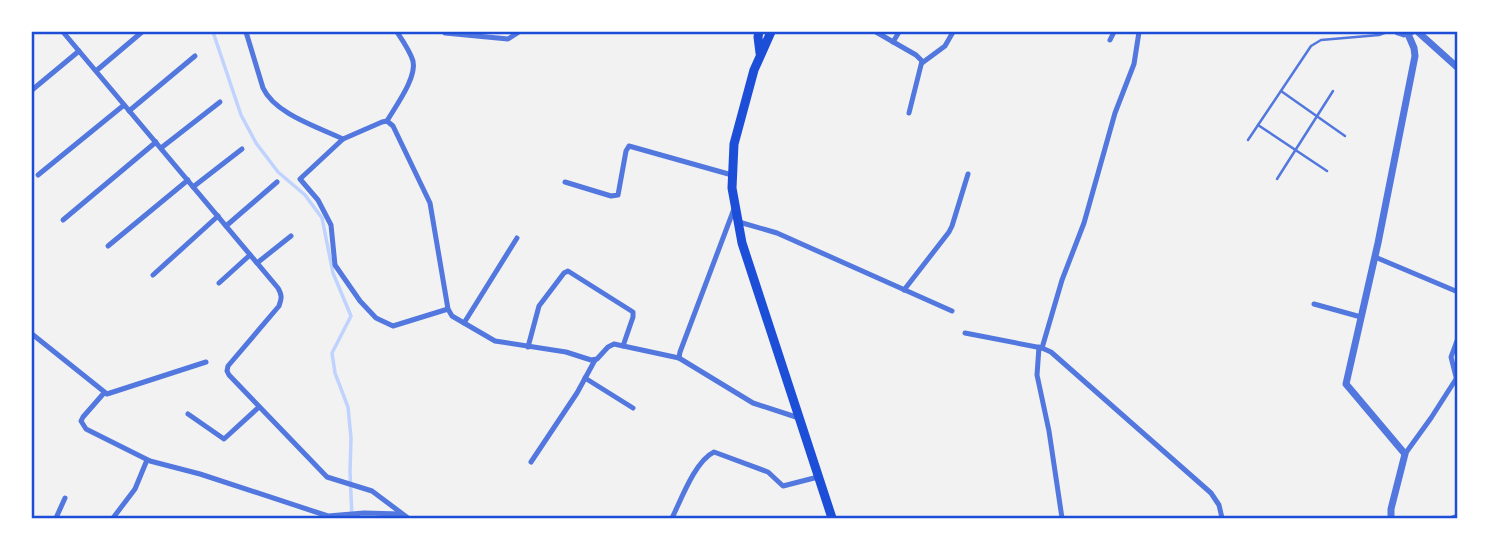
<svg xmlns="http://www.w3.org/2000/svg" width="1489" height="550" font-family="'Sofia Sans Condensed',sans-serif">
  <rect width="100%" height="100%" fill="#f2f2f2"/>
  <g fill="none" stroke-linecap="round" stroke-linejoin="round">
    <!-- stream -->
    <path stroke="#bfd3fe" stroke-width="3.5" d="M213,32L241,115L256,143L278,172L305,195L322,218L333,273L351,316L332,353L335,373L348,407L351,438L350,472L352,518"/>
    <!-- service -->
    <g stroke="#5277de" stroke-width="2.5">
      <path d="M1281,91L1345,136"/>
      <path d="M1258,125L1327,171"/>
      <path d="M1248,140L1311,46L1321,40L1379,35L1387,32"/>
      <path d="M1277,179L1333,91"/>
    </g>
    <!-- minor -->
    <g stroke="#5277de" stroke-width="5">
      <path d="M63,32L278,288C282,295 282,298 279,306L228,366L227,371L229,375L327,477L372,491L408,518"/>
      <path d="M246,32L263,88C275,114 318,127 343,139"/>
      <path d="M876,32L916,55L922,61L909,113"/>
      <path d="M445,33L508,39L519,32"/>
      <path d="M1110,40L1114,32"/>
      <path d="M893,42L899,32"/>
      <path d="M922,63L945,46L953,32"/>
      <path d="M96,71L142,32"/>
      <path d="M32,90L79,51"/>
      <path d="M129,111L195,56"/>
      <path d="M387,121C395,107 417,78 413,61C410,51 403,41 397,32"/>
      <path d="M161,148L220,102"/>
      <path d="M38,175L124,105"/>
      <path d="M565,182L611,196L618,195L626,151L629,146L732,175"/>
      <path d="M193,187L242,149"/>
      <path d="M734,209L680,352L679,358L753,403L799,418"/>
      <path d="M63,220L156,142"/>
      <path d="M739,222L777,233L952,311"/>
      <path d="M226,226L277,182"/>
      <path d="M108,246L188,180"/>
      <path d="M1375,257L1458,292"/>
      <path d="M257,263L291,236"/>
      <path d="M153,275L218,216"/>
      <path d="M219,283L250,255"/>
      <path d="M904,290L949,232L952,226L968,174"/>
      <path d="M1314,304L1361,317"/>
      <path d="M448,309L393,326L376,318L360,301L335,265L331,225L318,200L300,179L343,139L382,122L387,121L393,126L430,203L448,309L452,316L495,341L566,352L591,360L597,359L608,347L614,344L679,358"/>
      <path d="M464,323L517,238"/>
      <path d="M965,333L1042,348L1051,352L1211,493L1219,505L1222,518"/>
      <path d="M32,334L107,394L206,362"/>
      <path d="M1458,338L1451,357L1458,385"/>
      <path d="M528,347L539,306L564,273L568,271L633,312V317L623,346"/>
      <path d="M1039,347L1037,375L1049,431L1062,518"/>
      <path d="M1042,348L1062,280L1084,223L1115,113L1134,64L1139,32"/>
      <path d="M585,378L633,408"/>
      <path d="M104,393L83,417L81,421L86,429L150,461L200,474L328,516L364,513L401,514"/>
      <path d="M188,414L224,439L259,407"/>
      <path d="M1405,454L1431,418L1456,379"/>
      <path d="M531,462L577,393L595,360"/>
      <path d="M56,518L65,498"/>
      <path d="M113,518L135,489L147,460"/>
      <path d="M672,518C681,500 695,461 714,452L768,472L783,486L818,477"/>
      <path d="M1452,518L1458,516"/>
    </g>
    <!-- tertiary -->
    <g stroke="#5277de" stroke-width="7">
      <path d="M1398,32L1404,34L1411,32"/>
      <path d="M1418,32L1458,68"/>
      <path d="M1391,518V509L1405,454L1346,384L1378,243L1415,56L1414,48L1408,34"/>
    </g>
    <!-- primary -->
    <g stroke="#1d4ed8" stroke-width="9">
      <path d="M759,32L758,37L760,53"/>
      <path d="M771,32L754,70L734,144L732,188L742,243L832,518"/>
    </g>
  </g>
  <!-- border -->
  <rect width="1489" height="550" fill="none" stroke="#ffffff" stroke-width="66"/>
  <rect x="33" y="33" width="1423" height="484" fill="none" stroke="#1d4ed8" stroke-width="2.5"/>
</svg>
